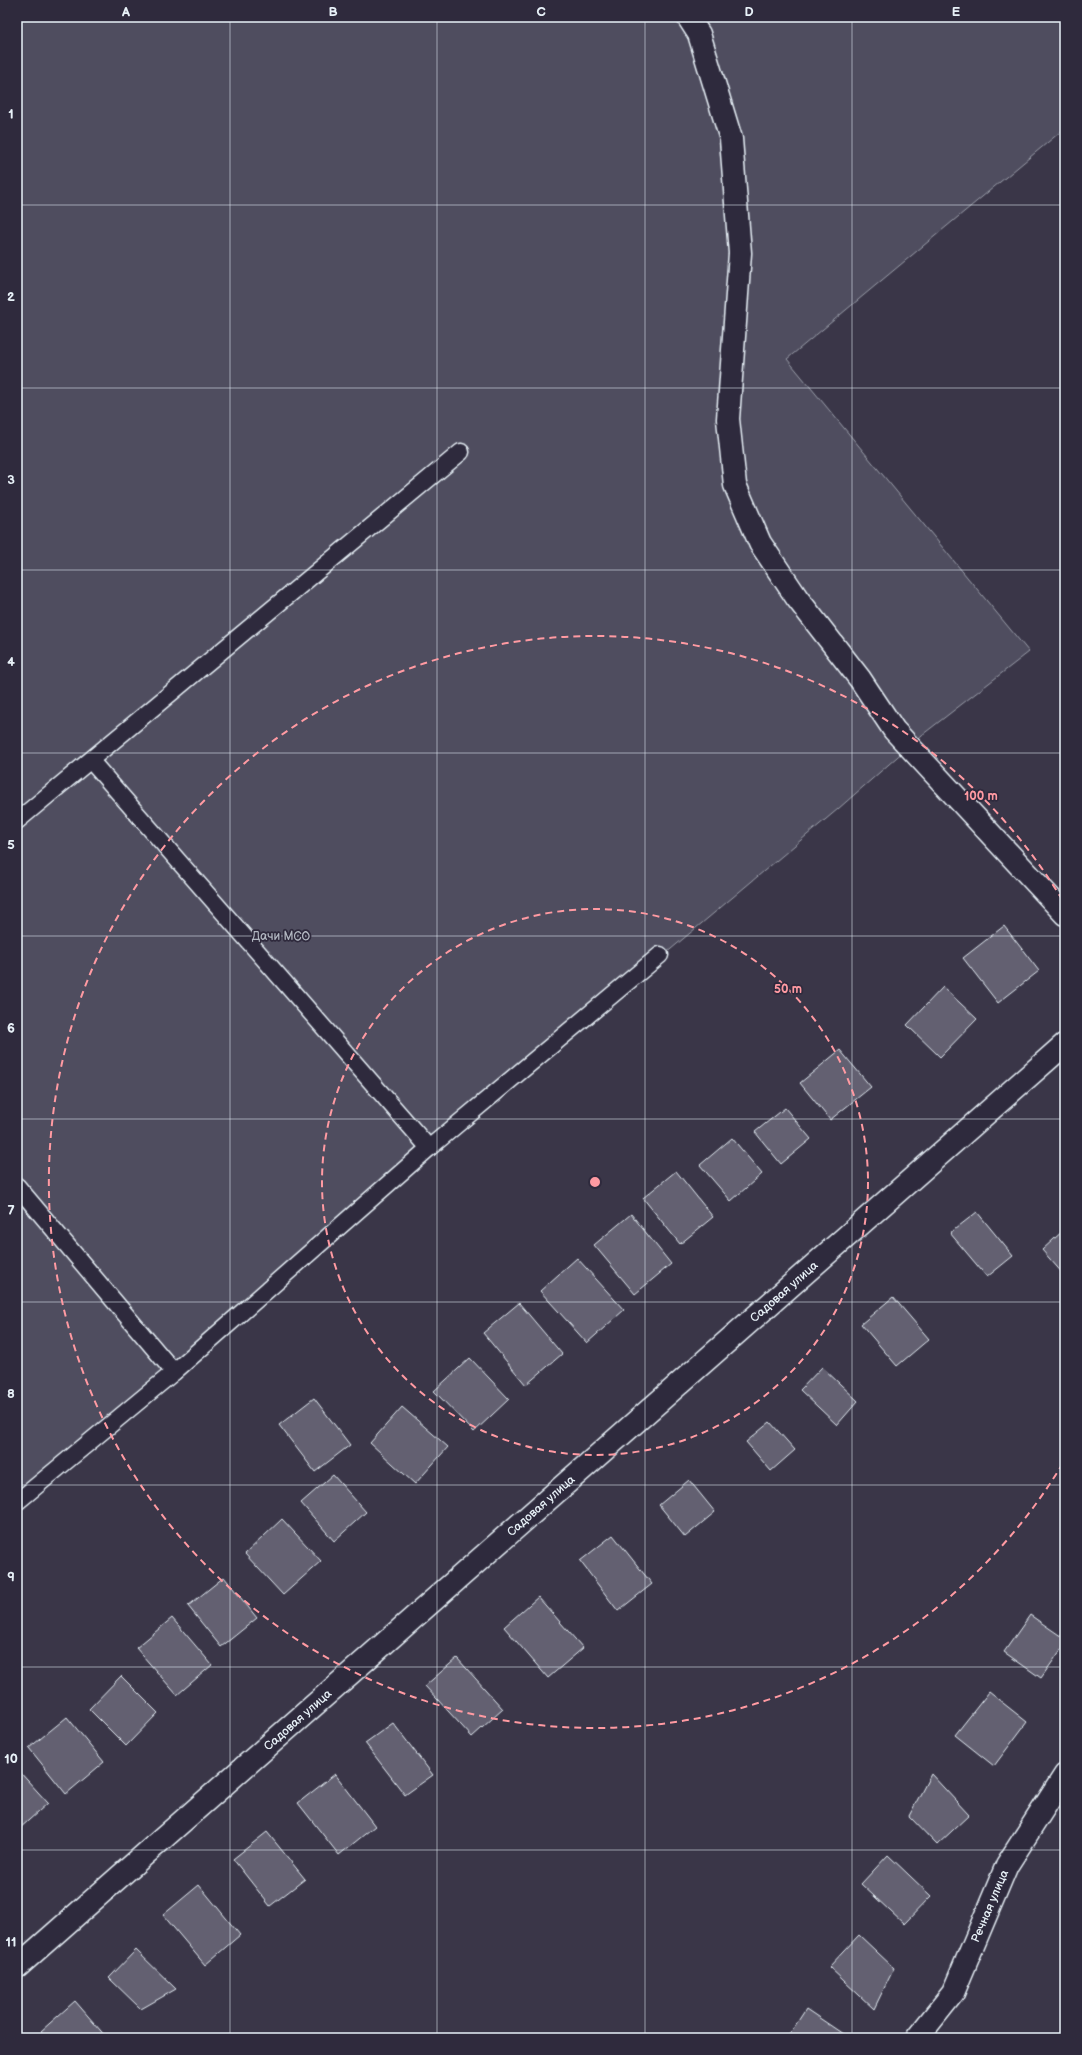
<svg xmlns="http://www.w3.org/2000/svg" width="1082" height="2055" font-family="'Balsamiq Sans',sans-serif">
  <rect width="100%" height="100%" fill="#3a3648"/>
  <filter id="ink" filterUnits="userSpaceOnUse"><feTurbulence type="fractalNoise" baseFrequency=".025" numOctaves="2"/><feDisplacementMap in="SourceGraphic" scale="8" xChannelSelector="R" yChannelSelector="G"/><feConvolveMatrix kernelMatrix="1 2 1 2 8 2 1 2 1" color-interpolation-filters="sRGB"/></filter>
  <g filter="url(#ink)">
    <!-- green -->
    <path fill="#504e5f" stroke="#9ca0ac" d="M17,17H1065V128L787,359L1029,652L922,735L838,809L336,1230L17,1501Z"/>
    <!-- building -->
    <g fill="#636171" stroke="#e8f1f8">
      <path d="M1004,926L1039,971L998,1003L963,958Z"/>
      <path d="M943,987L977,1019L940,1057L907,1025Z"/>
      <path d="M840,1050L871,1087L830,1120L800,1083Z"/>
      <path d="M785,1108L811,1139L781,1164L755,1132Z"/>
      <path d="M732,1138L762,1174L731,1201L700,1165Z"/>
      <path d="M676,1171L713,1217L680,1244L643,1198Z"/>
      <path d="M977,1212L1013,1256L987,1277L950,1233Z"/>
      <path d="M631,1214L671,1264L635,1294L594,1245Z"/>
      <path d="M1065,1229V1276L1042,1250Z"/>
      <path d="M577,1258L624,1310L587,1343L540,1291Z"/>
      <path d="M893,1297L929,1339L897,1366L861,1324Z"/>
      <path d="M519,1303L562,1354L526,1385L483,1333Z"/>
      <path d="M470,1358L509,1399L474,1432L434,1391Z"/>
      <path d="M822,1367L858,1401L837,1425L800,1390Z"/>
      <path d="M314,1398L350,1445L315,1472L279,1425Z"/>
      <path d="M402,1407L448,1447L415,1484L370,1443Z"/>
      <path d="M770,1422L795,1450L771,1471L746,1442Z"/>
      <path d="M333,1475L366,1512L334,1541L301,1503Z"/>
      <path d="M689,1480L715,1512L685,1537L659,1505Z"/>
      <path d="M282,1519L321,1561L283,1595L245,1554Z"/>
      <path d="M613,1535L652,1584L618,1611L580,1561Z"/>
      <path d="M224,1577L257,1618L221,1647L188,1606Z"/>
      <path d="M538,1597L583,1648L548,1678L504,1627Z"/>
      <path d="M1030,1615L1065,1639V1644L1041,1678L1004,1652Z"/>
      <path d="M172,1618L212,1665L177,1695L136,1648Z"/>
      <path d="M457,1658L503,1709L472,1737L425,1686Z"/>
      <path d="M121,1676L158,1713L126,1746L89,1709Z"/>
      <path d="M989,1692L1027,1722L994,1766L955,1735Z"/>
      <path d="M67,1717L104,1762L66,1794L29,1748Z"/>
      <path d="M393,1723L433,1775L405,1795L365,1743Z"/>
      <path d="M17,1769L48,1803L19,1829L17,1826Z"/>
      <path d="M335,1774L375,1826L339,1855L298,1803Z"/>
      <path d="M931,1774L969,1815L937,1845L909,1816Z"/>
      <path d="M267,1832L305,1879L270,1906L233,1859Z"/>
      <path d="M888,1855L931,1896L904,1924L861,1884Z"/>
      <path d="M199,1885L240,1935L205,1965L163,1915Z"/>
      <path d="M859,1935L894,1968L874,2009L829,1967Z"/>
      <path d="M136,1950L176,1989L141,2009L109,1978Z"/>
      <path d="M75,2001L107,2038H47L41,2031Z"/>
      <path d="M806,2009L849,2038H787Z"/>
    </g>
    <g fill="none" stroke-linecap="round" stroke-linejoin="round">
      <!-- lane casing -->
      <g stroke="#e8f1f8" stroke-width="19">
        <g id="lane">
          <path d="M91,761L429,1148"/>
          <path d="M17,821L461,452"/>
          <path d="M17,1186L174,1372"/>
          <path d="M17,1502L174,1372L429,1148L660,955"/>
        </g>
      </g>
      <!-- street casing -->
      <g stroke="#e8f1f8" stroke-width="25">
        <g id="street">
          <path d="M688,17L699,34L731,139L740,253L728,419L735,485L760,543L797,598L860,679L894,730L1065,914"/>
          <path id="s1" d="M17,1967L1065,1044"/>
          <path id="s2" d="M917,2038L953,1993L1007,1865L1065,1775"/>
        </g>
      </g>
      <!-- lane -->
      <use href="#lane" stroke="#2f2a3d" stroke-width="16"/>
      <!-- street -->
      <use href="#street" stroke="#2f2a3d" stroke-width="22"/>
    </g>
  </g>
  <!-- grid -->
  <path fill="none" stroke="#e8f1f8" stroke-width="1" stroke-opacity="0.55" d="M230,17V2038M437,17V2038M645,17V2038M852,17V2038M17,205H1065M17,388H1065M17,570H1065M17,753H1065M17,936H1065M17,1119H1065M17,1302H1065M17,1485H1065M17,1667H1065M17,1850H1065"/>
  <!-- distance rings -->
  <g fill="none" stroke="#ff9aa2" stroke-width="2" stroke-dasharray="7 5">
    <circle cx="595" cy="1182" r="273"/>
    <path d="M1063 1463A546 546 0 1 1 1063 901"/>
  </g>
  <g text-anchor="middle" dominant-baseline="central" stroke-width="3.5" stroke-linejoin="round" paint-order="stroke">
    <!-- park labels -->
    <g font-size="12" fill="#b3b8c2" stroke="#2f2a3d">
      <text x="281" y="936">Дачи МСО</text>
    </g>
    <!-- street labels -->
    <g font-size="12" fill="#e8f1f8" stroke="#2f2a3d">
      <text stroke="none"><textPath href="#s1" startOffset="1022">Садовая улица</textPath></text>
      <text stroke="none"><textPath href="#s1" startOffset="698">Садовая улица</textPath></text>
      <text stroke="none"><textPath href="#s1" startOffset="374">Садовая улица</textPath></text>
      <text stroke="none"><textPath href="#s2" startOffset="152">Речная улица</textPath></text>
    </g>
  </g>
  <circle cx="595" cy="1182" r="6" fill="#ff9aa2" stroke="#2f2a3d" stroke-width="2"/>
  <g font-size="12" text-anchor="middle" font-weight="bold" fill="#ff9aa2" stroke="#2f2a3d" stroke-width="3.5" stroke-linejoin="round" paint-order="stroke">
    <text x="981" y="800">100 m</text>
    <text x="788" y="993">50 m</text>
  </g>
  <!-- margin -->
  <rect width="1082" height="2055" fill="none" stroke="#2f2a3d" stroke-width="44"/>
  <rect x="22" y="22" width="1038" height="2011" fill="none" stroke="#e8f1f8" stroke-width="1.5"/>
  <g font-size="13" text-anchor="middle" font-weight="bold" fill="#e8f1f8">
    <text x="126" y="16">A</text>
    <text x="333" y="16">B</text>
    <text x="541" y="16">C</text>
    <text x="749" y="16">D</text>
    <text x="956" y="16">E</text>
    <text x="11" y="118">1</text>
    <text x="11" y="301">2</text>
    <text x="11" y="484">3</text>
    <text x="11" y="666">4</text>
    <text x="11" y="849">5</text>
    <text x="11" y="1032">6</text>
    <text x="11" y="1215">7</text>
    <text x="11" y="1398">8</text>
    <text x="11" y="1581">9</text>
    <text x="11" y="1763">10</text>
    <text x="11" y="1946">11</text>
  </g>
</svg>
